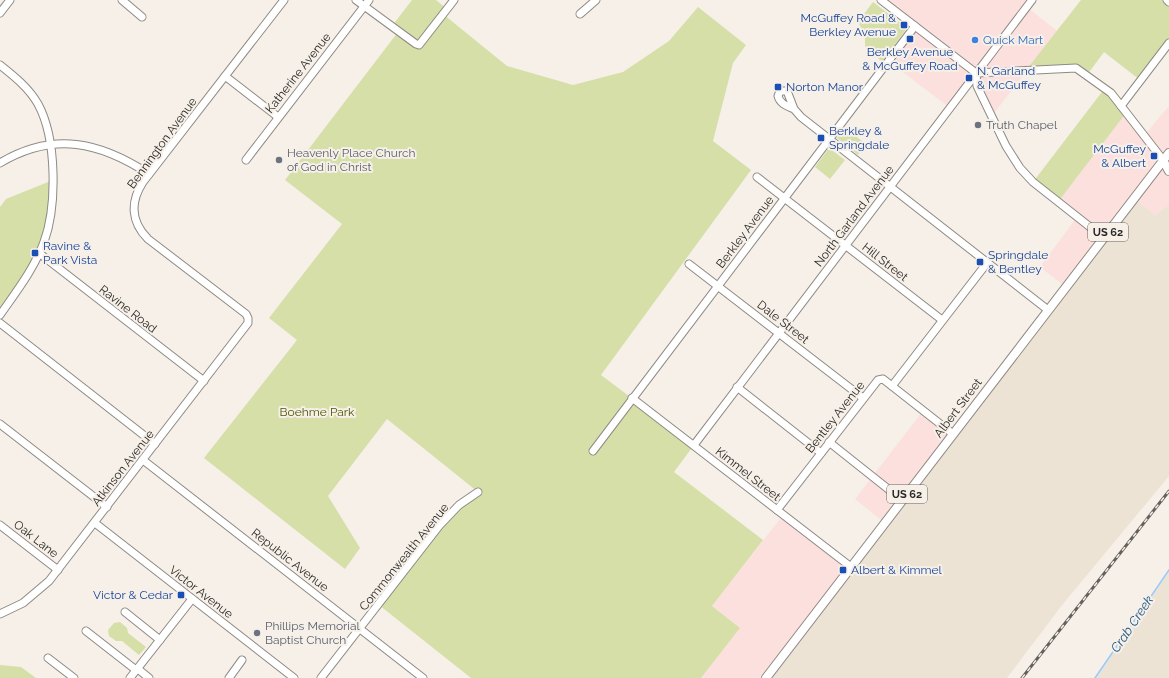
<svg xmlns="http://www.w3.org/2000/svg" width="1169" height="678" font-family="Raleway,sans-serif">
  <rect width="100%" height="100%" fill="#f6f0e9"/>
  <!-- commercial -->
  <g fill="#fbe0de">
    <path d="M881,0H1032L1027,7L1057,31L992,116L976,74L950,108L888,61L915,26Z"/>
    <path d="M1167,108L1169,109V153L1163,160L1169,171V205L1155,215L1135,199L1066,287L1040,267L1077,217L1058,202L1126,113L1144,136Z"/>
    <path d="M923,411L953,434L885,523L855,499Z"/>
    <path d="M783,515L851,567L766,678H701L740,628L712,606Z"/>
  </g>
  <!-- built -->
  <g fill="#ede3d5">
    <path d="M1134,198L1155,215L1169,205V476L1063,604L1007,678H766Z"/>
    <path d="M1169,570V678H1095L1129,630Z"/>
  </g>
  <!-- green -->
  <g fill="#d6dfa8">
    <path d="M412,0H436L447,9L443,14L507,66L573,85L623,72L669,41L698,7L746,45L733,63L713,141L751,170L601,375L694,445L674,472L763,540L712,606L740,628L701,678H471L379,605L439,526L478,492L387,419L328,496L360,548L345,569L204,458L297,340L269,318L342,224L285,180L398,32L392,26Z"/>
    <path d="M1081,0H1167L1169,2V43L1140,80L1104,52L1087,75L1076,68L1027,69Z"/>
    <path d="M873,2L907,28L882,62L865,46V34L859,24L861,18Z"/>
    <path d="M1105,88L1126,113L1058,202L1033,182Z"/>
    <path d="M845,128L866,144L858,155L837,138Z"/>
    <path d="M829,148L845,160L830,179L815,167Z"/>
    <path d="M53,180L44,243L0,315V207L6,199Z"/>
    <path d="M120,622L127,628L128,633L146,647L139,655L122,641H116L109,636L108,630L114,623Z"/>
    <path d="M0,665L21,667L36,678H0Z"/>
  </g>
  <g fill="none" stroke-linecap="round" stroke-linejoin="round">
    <!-- stream -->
    <path stroke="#94cbfe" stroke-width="1.5" d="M1095,678L1169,570"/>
    <!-- minor casing -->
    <g stroke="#8f8a84" stroke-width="9">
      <g id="minor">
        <path d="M122,0L142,17"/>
        <path d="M356,0L416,44L419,45L454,0"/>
        <path d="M881,0L976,73L1076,68L1111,93L1163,160"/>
        <path d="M1167,0L1169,2"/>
        <path d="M0,13L10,0"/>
        <path d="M580,14L596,0"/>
        <path d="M0,65C15,77 29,88 38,104C57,139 57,206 44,242C34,269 16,292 0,315"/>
        <path d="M976,73L977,86L1006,146L1020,168L1033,182L1104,238"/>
        <path d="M225,76L278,117"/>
        <path d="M1121,106L1169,43"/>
        <path d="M794,109C787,106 780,104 778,96L780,91H787L794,109L801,117L1048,310"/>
        <path d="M246,160L369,0"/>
        <path d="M0,163C54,131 100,142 149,174"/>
        <path d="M757,177L942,320"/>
        <path d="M39,253L204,381"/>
        <path d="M689,264L863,398"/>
        <path d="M0,323L155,444"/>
        <path d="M892,386L987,263"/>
        <path d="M737,387L821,453"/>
        <path d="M632,398L851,567"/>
        <path d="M0,424L107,507"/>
        <path d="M829,442L902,500"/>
        <path d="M694,445L1032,0"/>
        <path d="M593,451L915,26"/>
        <path d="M143,460L423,678"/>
        <path d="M777,510L878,380L883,379L953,434"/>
        <path d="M95,523L294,678"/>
        <path d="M0,525L58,570"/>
        <path d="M125,612L160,640"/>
        <path d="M0,614L23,603L49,581L248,323V318L246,314L148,239C131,222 130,202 143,182L284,0"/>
        <path d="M86,631L136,670"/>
        <path d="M48,658L74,678"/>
        <path d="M138,669L149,678"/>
        <path d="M130,678L192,599"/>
        <path d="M229,678L242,660"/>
        <path d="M321,678L439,526L459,505L478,492"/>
      </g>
    </g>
    <!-- major casing -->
    <g stroke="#8f8a84" stroke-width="10">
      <g id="major">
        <path d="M1163,160L1169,171"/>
        <path d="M766,678L1169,153"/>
      </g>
    </g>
    <!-- minor -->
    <use href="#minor" stroke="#fff" stroke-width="7"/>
    <!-- major -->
    <use href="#major" stroke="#fff" stroke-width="8"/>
    <!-- rail casing -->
    <g stroke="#64615d" stroke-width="3">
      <path id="rail" d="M1022,678L1169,491"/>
    </g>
    <!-- rail -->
    <use href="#rail" stroke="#f6f0e9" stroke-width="1.5" stroke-dasharray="4.5" stroke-linecap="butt"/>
  </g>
  <!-- markers -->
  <g fill="#1a4fb4" stroke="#f6f0e9" stroke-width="1.5">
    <rect x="900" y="21" width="8" height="8" rx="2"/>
    <rect x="906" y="35" width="8" height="8" rx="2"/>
    <rect x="965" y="74" width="8" height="8" rx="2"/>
    <rect x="774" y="83" width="8" height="8" rx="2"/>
    <rect x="817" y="134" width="8" height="8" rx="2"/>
    <rect x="1150" y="152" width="8" height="8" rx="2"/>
    <rect x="31" y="249" width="8" height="8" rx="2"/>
    <rect x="976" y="258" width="8" height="8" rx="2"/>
    <rect x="839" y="566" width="8" height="8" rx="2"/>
    <rect x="177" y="591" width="8" height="8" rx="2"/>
  </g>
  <circle fill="#3f7fe0" stroke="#f6f0e9" stroke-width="1.5" cx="975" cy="40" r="4"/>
  <g fill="#6b7280" stroke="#f6f0e9" stroke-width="1.5">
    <circle cx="978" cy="125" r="4"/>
    <circle cx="279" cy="160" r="4"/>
    <circle cx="257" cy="633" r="4"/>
  </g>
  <g text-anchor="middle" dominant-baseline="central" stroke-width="4" stroke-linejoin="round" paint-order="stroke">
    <!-- shield labels -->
    <g fill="#f6f0e9" stroke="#686560" stroke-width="1">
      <rect x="1088" y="223" width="40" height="18" rx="3"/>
      <rect x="887" y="485" width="40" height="18" rx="3"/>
    </g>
    <g font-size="11" font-weight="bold" fill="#2b2926">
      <text x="1108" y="232">US 62</text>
      <text x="907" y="494">US 62</text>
    </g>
    <!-- transit labels -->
    <g font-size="12" fill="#164399" stroke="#f6f0e9" text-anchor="start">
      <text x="896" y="18" text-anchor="end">McGuffey Road &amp;<tspan x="896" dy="14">Berkley Avenue</tspan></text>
      <text x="910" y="52" text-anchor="middle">Berkley Avenue<tspan x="910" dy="14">&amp; McGuffey Road</tspan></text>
      <text x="977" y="71">N. Garland<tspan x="977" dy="14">&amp; McGuffey</tspan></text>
      <text x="786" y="87">Norton Manor</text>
      <text x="829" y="131">Berkley &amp;<tspan x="829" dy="14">Springdale</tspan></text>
      <text x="1146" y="149" text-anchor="end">McGuffey<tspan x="1146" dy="14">&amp; Albert</tspan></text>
      <text x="43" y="246">Ravine &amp;<tspan x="43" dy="14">Park Vista</tspan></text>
      <text x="988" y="255">Springdale<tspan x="988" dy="14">&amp; Bentley</tspan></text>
      <text x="851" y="570">Albert &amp; Kimmel</text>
      <text x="173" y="595" text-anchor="end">Victor &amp; Cedar</text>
    </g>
    <!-- shop labels -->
    <g font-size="12" fill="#366cbe" stroke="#f6f0e9" text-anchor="start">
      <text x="983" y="40">Quick Mart</text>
    </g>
    <!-- street labels -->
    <g font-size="12" fill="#2b2926" stroke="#f6f0e9">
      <text transform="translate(298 73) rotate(-52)">Katherine Avenue</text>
      <text transform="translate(162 143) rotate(-54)">Bennington Avenue</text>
      <text transform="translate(854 216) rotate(-53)">North Garland Avenue</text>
      <text transform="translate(745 232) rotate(-53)">Berkley Avenue</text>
      <text transform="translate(885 262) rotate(38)">Hill Street</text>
      <text transform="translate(128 309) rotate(38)">Ravine Road</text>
      <text transform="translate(783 322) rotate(38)">Dale Street</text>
      <text transform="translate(958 408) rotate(-53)">Albert Street</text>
      <text transform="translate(835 417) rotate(-52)">Bentley Avenue</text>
      <text transform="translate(123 468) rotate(-52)">Atkinson Avenue</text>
      <text transform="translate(748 474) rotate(38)">Kimmel Street</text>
      <text transform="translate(36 539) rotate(38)">Oak Lane</text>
      <text transform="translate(404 557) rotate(-51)">Commonwealth Avenue</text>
      <text transform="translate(290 560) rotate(38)">Republic Avenue</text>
      <text transform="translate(201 592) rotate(38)">Victor Avenue</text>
    </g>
    <!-- worship labels -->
    <g font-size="12" fill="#5b616d" stroke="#f6f0e9" text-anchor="start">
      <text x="986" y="125">Truth Chapel</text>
      <text x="287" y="153">Heavenly Place Church<tspan x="287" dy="14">of God in Christ</tspan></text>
      <text x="265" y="626">Phillips Memorial<tspan x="265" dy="14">Baptist Church</tspan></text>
    </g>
    <!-- park labels -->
    <g font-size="12" fill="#4d5500" stroke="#f6f0e9">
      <text x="317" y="412">Boehme Park</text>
    </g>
    <!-- water labels -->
    <g font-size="13" font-style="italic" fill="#165180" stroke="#f6f0e9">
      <text transform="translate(1132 624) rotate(-56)">Crab Creek</text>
    </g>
  </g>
</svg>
